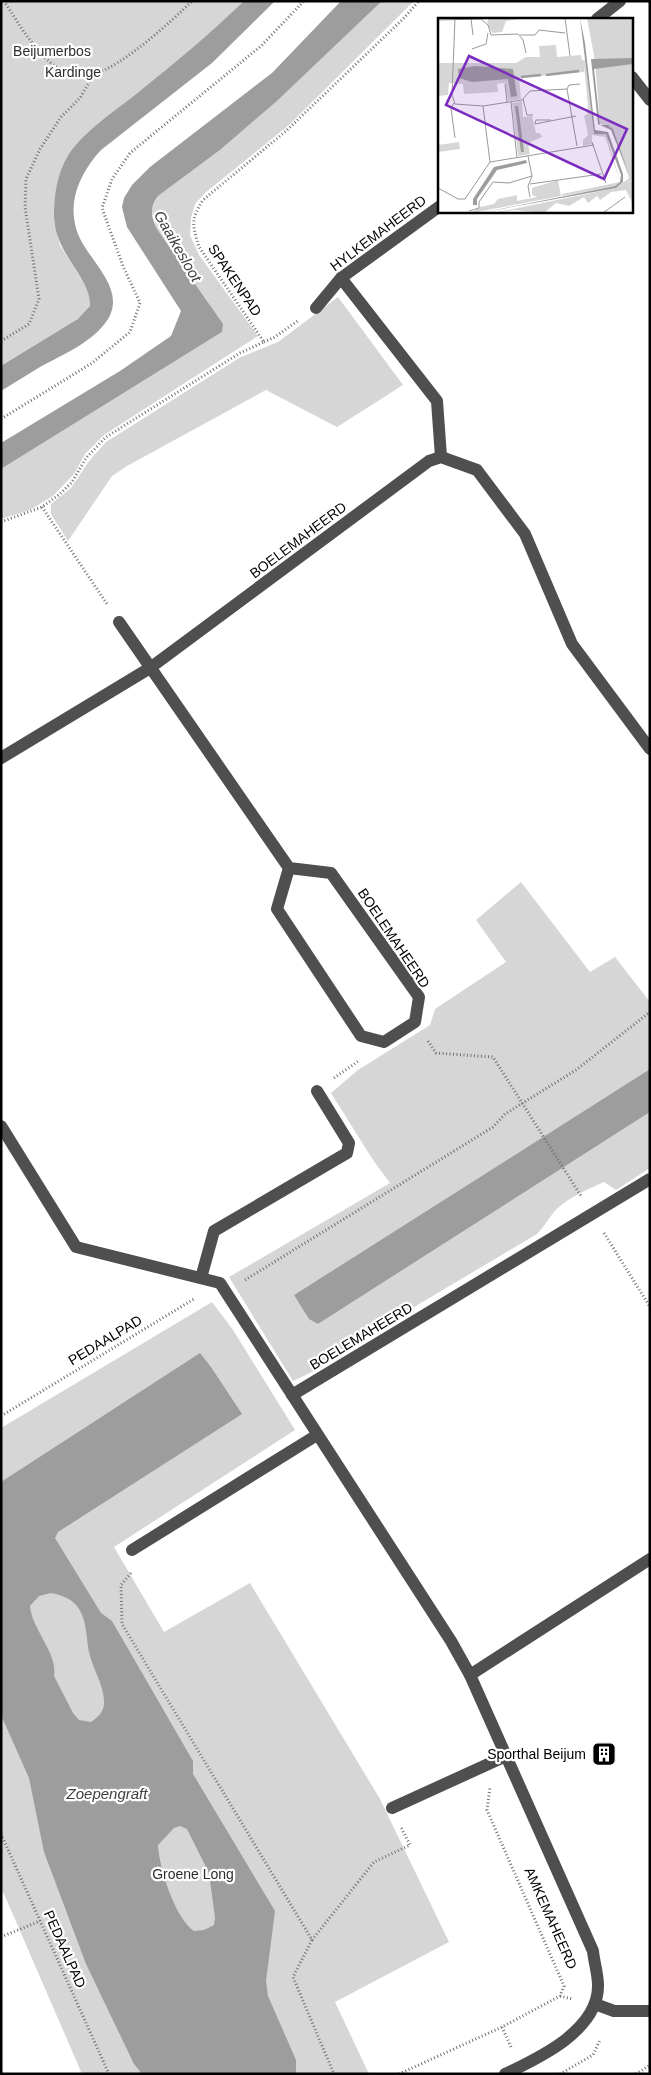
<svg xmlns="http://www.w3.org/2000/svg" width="651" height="2075" font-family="Helvetica,sans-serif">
  <rect width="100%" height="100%" fill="#fff"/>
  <!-- green -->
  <g fill="#d6d6d6">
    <path d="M1,1H244L204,40L183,57L55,199L54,224L60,245L88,290L90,296V306C82,325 20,352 1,369Z"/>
    <path d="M382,1H414L289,125L205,193L195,204L191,218L190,235L199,255L258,336L104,435L85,454L74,474L53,496L30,510L1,519V469L222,332L208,302L157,229L151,210L158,196L220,150L277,101Z"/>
    <path d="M338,297L403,385L337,427L266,390L127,466L112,476L68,541L51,514V504L71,488L89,461L106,442L239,358L278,342Z"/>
    <path d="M521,882L590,972L615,957L650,1002V1069L294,1295L318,1324L650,1112V1168L616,1190L604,1182C590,1188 565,1199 554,1212C548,1219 544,1227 537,1234L372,1332L316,1370L293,1381L229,1277L390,1183L373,1160L331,1093L358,1070L430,1025L435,1009L506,962L476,920Z"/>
    <path d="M212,1302L233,1330L295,1430L114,1547L164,1632L250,1583L380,1799L449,1942L335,2002L369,2074H82L1,1887V1428Z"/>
  </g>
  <!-- water -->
  <g fill="#9d9d9d" fill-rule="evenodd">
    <path d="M244,1H275L212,63L101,150C80,173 66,203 78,234C89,262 129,290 106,322C91,343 62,355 40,367C27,375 14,383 1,391V366L78,319L90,306C92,279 54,253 54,216C54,195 57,173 69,154C85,130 118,109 140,91C176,62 211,33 244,1Z"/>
    <path d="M341,1H382L277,101L220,150L158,196C149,209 151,216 157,229L223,324L222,332L1,469V443L120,371L171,336L181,311L127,227L122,207L124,198L132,185L150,167L272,73Z"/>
    <path d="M650,1069V1112L318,1324L309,1319L294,1295Z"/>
    <path d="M200,1353L211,1367L242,1414L58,1532L55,1538L101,1613L112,1621L193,1761V1774L275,1911L266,1981L268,1996L296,2060V2074H142L134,2064L86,1964L44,1852L29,1778L1,1715V1482ZM51,1593C60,1595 68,1597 75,1604C87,1616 86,1636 89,1652C92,1668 105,1686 104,1704C103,1713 98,1717 91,1722L79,1720L73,1713L54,1676C58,1653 32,1630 30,1606L39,1596ZM180,1826L187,1829L209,1873L215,1918L214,1925L204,1930L194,1931C175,1918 159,1868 158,1845L174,1828Z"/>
  </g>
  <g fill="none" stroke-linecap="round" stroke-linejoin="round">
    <!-- path -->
    <g stroke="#717171" stroke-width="3" stroke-dasharray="1 2.5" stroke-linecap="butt">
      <path d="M4,1C19,24 41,63 67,73C74,76 86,76 94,74C121,67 171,22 192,1"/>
      <path d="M1,341L29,324L39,299L25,207L26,179L40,149L61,117L80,98L94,74"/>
      <path d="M264,342L275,337L299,320"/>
      <path d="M1,419L92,363L130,332L140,303L123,266L102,208L112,179L130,153L261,46L304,1"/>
      <path d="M42,507L107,604"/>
      <path d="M1,522L42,507L60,494L72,482L86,458L106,437L240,353L264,342L199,247C192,225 191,219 203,200L286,131L403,19L419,1"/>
      <path d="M428,1041L436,1053L493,1057L581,1196"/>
      <path d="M334,1078L360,1060"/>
      <path d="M604,1233L650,1307"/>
      <path d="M245,1280L493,1127L505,1114L576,1070L650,1012"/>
      <path d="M1,1416L194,1299"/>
      <path d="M131,1573L121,1585L122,1624L312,1940L293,1977L334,2074"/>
      <path d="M1,1834L109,2074"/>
      <path d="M1,1937L40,1921"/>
      <path d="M312,1940L374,1862L410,1845L401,1827"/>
      <path d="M560,1996L572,1999"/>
      <path d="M502,2027L511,2047"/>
      <path d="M399,2074L502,2027L560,1996L564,1986L487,1810L490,1787"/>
      <path d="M560,2074L593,2055L600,2040"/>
      <path d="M636,2074L650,2065"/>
    </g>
    <!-- minor -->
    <g stroke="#4f4f4f" stroke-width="12">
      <path d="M597,19L620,1"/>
      <path d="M632,77L650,100"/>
      <path d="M341,278L437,401L441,457"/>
      <path d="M316,308L341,278L440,206"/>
      <path d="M119,622L289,868L331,873L419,997L415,1022L384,1042L361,1036L277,909L289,868"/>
      <path d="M1,758L150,668L429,461L441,457L477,470L525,534L572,644L650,749"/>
      <path d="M1,1126L76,1247L220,1283L451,1641L470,1675L593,1951C594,1962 598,1974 598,1985C599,2030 539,2058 505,2074"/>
      <path d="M201,1278L214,1231L347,1153L349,1143L317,1091"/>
      <path d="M292,1395L650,1179"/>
      <path d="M132,1550L317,1435"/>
      <path d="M470,1675L650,1559"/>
      <path d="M392,1808L506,1756"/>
      <path d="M595,2004L614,2011H650"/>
    </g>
  </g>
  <!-- icons -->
  <defs>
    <g id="building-square" transform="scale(1.25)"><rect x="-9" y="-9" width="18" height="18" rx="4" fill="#000" stroke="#fff"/><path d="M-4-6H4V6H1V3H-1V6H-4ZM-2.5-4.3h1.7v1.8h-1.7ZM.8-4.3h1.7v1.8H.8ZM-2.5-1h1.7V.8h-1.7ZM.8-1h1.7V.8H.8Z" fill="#fff"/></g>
  </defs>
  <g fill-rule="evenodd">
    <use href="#building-square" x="604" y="1754"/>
  </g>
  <g text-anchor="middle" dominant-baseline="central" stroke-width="4.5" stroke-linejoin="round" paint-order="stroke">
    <!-- park labels -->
    <g font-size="14" fill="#2d2d2d" stroke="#fff">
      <text x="52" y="51">Beijumerbos</text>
      <text x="73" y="72">Kardinge</text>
      <text x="193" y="1874">Groene Long</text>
    </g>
    <!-- street labels -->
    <g font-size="14" fill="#000" stroke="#fff">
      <text transform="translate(378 233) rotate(-37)">HYLKEMAHEERD</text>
      <text transform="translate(235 280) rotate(56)">SPAKENPAD</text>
      <text transform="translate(298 540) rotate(-37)">BOELEMAHEERD</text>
      <text transform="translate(394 938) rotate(56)">BOELEMAHEERD</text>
      <text transform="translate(361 1336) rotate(-31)">BOELEMAHEERD</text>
      <text transform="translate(105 1340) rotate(-31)">PEDAALPAD</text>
      <text transform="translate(551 1918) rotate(66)">AMKEMAHEERD</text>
      <text transform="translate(65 1949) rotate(66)">PEDAALPAD</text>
    </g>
    <!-- poi labels -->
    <g font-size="14" fill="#000" stroke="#fff" text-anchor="end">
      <text x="586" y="1754">Sporthal Beijum</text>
    </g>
    <!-- water labels -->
    <g font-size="15" font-style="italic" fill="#3e3e3e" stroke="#fff">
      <text transform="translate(178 246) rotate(60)">Gaaikesloot</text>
      <text x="107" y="1793">Zoepengraft</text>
    </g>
  </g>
  <!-- overview -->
  <g transform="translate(438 18)">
    <rect width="195" height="195" fill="#fff"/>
    <path d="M51,0H88L68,3L64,14L54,15L49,4ZM149,0H195V162L190,164L195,163V186L188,172L173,174L162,182L159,178L150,185L146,179L131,188L118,185L106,195L76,192L55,195L178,170L191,160L172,108L162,106L157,43ZM118,27L119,39L143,37L144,42H147L156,116L168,115L182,163L167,119L154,117V126L145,128V122L150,117L146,97H149L150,88L146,47V54L81,60L83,81L70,83L67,65L59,66L60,74L26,76L25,66L11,65L10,77L0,78V45H78L88,39H102L101,28ZM84,83L85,99L94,98L98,115H102L104,119L90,125L92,136L80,138L74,85ZM21,124L22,131L0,134V127ZM120,162L123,178L33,195L42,189L56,186L60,181L79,177V183L99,179L94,177V170ZM182,164L177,168L124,178V176Z" fill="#d6d6d6"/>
    <path d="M142,0L147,25L157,112L170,114L185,156V164L178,170L42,195L177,168L182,164L183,157L168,116H156ZM195,40V46L156,51L162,107H170L175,111L191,156L173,112L160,106L153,41ZM37,48L75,51L79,78L73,79L70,61L34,64L21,60L20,51ZM77,88H80L86,134H83ZM88,142L89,145L59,152L39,181V187H35V181L56,149Z" fill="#9d9d9d"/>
    <path fill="none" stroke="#9d9d9d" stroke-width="2.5" d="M108,57L141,53M83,59L103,57"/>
    <path fill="none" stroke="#999" stroke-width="1" d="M17,0L14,77L17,86L45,88L84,82L92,73L129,71L131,67L142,66M127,0L132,38M33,1L35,17M0,2L43,1L50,7L53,17L80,16L85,22L88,35M82,17H97L101,12L127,15M34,31L48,26L50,15M67,66L69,84M129,71L139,128M85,81L89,97H95M73,84L79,140M16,85L13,90L17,120M113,102H98L97,106L138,98M154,124L168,165M90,138L94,158L90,168L92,179M52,144L156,127M92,166L163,156M0,170L20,181H27M27,181L52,144L45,88M31,193L41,190V184L55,164L71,165L94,158M165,195L187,179"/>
    <path fill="#7b2cbf" fill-opacity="0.15" stroke="#7b2cbf" stroke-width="2.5" d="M31,38L189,111L166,161L8,87Z"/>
    <rect width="195" height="195" fill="none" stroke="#000" stroke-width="2.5"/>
  </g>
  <!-- border -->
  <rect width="651" height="2075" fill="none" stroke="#000000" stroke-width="5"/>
</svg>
